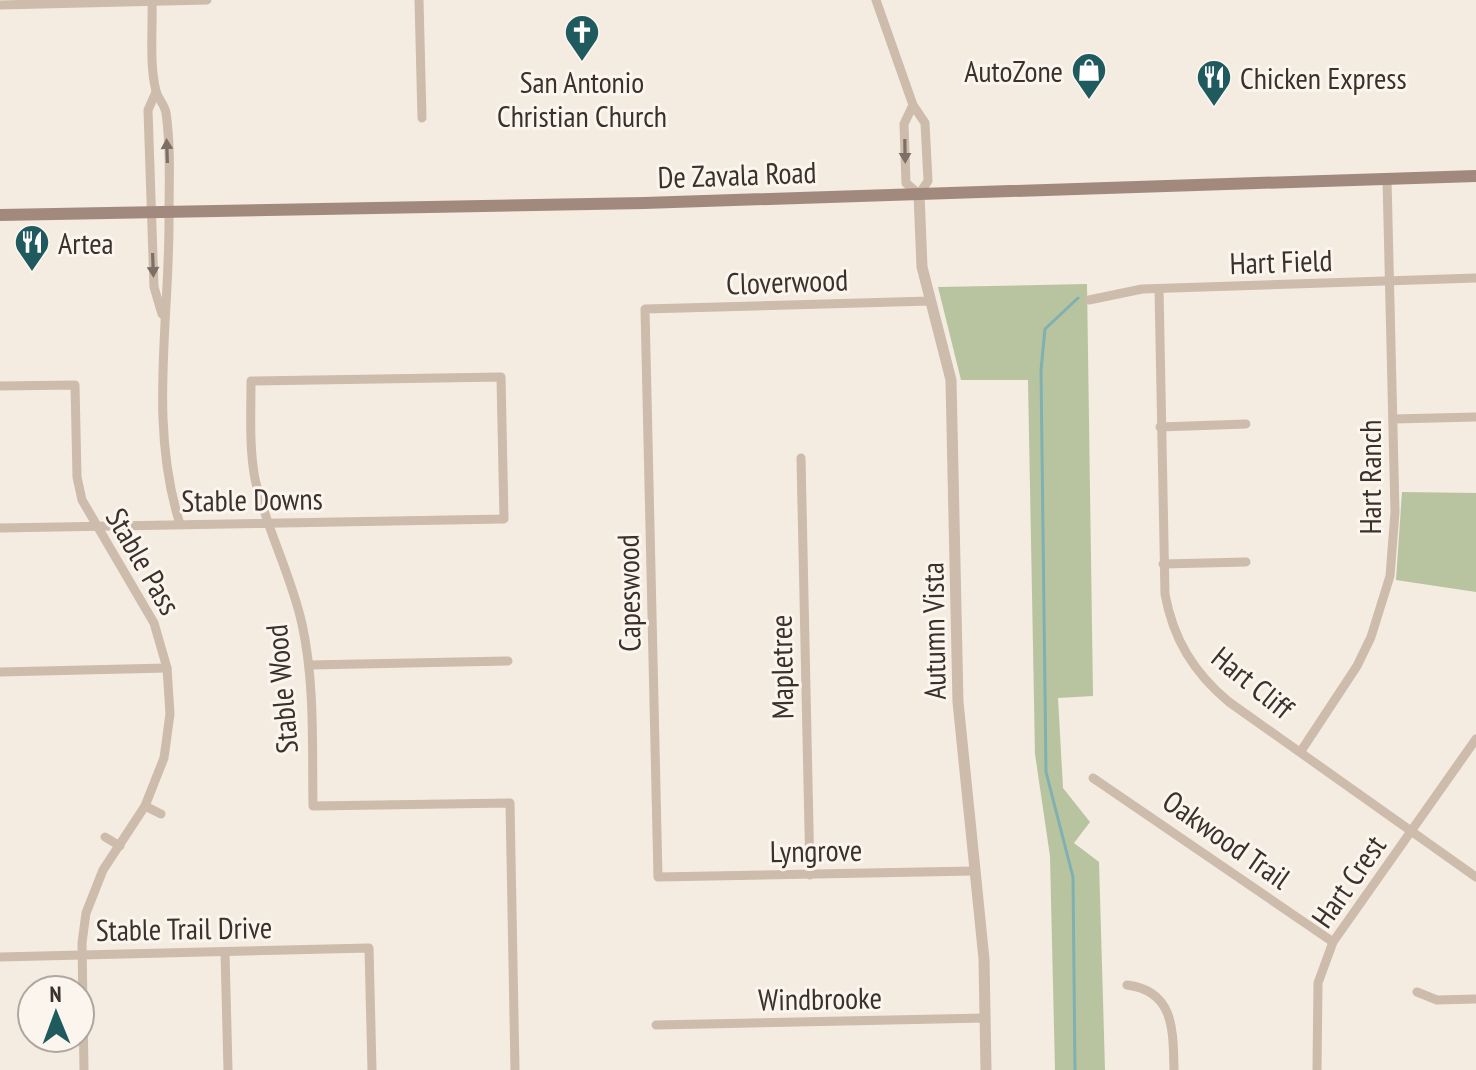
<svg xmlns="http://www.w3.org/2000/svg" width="1476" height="1070" font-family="'PT Sans Narrow',sans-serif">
  <rect width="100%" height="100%" fill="#f4ebe1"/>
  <!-- green -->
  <g fill="#b8c4a0">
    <path d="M1087,284L1093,696L1058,698L1063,788L1090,822L1074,843L1099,862L1105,1070H1055L1050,856L1035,754L1028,380H961L938,287Z"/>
    <path d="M1402,492L1476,493V592L1396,580Z"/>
  </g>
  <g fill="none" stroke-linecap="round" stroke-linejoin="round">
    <!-- stream -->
    <path stroke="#7fb0b2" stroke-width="3" d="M1075,1070L1073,877L1046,772L1041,370L1045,329L1078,298"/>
    <!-- minor -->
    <g stroke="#cdbbac" stroke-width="9">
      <path d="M152,0C153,29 149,63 156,91C158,99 165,105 166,113C171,146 169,183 169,216C170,319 148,424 180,524"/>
      <path d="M419,0L422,118"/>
      <path d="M876,0L913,105L925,123L928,181L919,194L906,183L904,124L913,105"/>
      <path d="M0,5L207,0"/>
      <path d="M156,92L148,110L154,287L162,314"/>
      <path d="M1159,289L1165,594C1173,639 1194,673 1229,702L1476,877"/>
      <path d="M1089,300L1142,289L1476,278"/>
      <path d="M930,301L645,309L658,877L974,871"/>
      <path d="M0,386L75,385L77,477L82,500L154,623L167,668L170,714L164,758L145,806L103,870L86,913L82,943L84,1070"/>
      <path d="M1393,419L1476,417"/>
      <path d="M1160,427L1246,424"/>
      <path d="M801,458L810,875"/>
      <path d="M0,528L504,519L501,377L251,381C251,413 249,447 255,479C266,528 291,574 302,624C315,683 312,746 313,806L510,803L515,1070"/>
      <path d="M1163,564L1246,562"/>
      <path d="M309,665L508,661"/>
      <path d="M0,672L167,668"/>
      <path d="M1301,751L1357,666L1371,637L1390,576L1395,512L1387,179"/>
      <path d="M1093,778L1333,942"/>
      <path d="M145,806L161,814"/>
      <path d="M105,837L120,846"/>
      <path d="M225,952L228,1070"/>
      <path d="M0,957L369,948L372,1070"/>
      <path d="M1127,985C1175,991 1173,1031 1174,1070"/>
      <path d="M1417,992L1437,1000L1476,999"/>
      <path d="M656,1025L985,1018"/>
      <path d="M1317,1070L1318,983L1333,942L1476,739"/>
    </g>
    <!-- tertiary -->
    <path stroke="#cdbbac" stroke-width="11" d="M919,194L922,267L951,380L958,702L984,959L986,1070"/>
    <!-- secondary -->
    <path stroke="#a18a7d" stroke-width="12" d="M0,215L644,203L1476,176"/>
  </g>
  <!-- one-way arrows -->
  <defs><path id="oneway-solid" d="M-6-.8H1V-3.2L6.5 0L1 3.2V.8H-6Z" transform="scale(2)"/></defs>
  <g fill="#7d6f65">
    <use href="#oneway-solid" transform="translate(167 151) rotate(-92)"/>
    <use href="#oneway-solid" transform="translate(905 151) rotate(89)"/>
    <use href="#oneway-solid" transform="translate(153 265) rotate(88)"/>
  </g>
  <!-- icons -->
  <defs>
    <g id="church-pin" transform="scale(1.8)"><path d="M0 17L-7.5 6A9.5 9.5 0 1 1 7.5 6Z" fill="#1f5a5e" stroke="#fbf5ee"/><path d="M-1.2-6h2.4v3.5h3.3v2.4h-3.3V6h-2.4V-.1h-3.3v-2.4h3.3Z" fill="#fff"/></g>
    <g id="shop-pin" transform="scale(1.8)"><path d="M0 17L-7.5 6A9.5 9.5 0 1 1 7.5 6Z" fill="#1f5a5e" stroke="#fbf5ee"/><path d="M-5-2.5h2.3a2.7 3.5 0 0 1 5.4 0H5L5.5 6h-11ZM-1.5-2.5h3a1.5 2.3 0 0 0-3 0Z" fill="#fff"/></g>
    <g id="restaurant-pin" transform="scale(1.8)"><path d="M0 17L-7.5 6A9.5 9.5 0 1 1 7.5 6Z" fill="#1f5a5e" stroke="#fbf5ee"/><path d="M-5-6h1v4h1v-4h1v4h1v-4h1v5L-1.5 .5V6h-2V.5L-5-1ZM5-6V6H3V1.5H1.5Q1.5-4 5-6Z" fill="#fff"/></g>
  </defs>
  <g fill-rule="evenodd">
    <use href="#church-pin" x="582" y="32"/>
    <use href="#shop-pin" x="1089" y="70"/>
    <use href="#restaurant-pin" x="1214" y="77"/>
    <use href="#restaurant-pin" x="32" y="242"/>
  </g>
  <g text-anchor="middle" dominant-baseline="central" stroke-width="6" stroke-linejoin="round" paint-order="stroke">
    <!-- poi labels -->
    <g font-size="30" fill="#3b302b" stroke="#fbf5ee" text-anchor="start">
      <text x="1063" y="70" text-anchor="end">AutoZone</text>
      <text x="1240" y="77">Chicken Express</text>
      <text x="582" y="81" text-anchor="middle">San Antonio<tspan x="582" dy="34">Christian Church</tspan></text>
      <text x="58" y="242">Artea</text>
    </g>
    <!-- street labels -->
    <g font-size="30" fill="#3b302b" stroke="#fbf5ee">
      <text transform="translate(737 174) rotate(-2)">De Zavala Road</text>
      <text transform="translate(1281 261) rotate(-2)">Hart Field</text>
      <text transform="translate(787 281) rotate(-2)">Cloverwood</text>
      <text transform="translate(1369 477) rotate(-90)">Hart Ranch</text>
      <text transform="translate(252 499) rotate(-1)">Stable Downs</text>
      <text transform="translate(144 561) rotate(60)">Stable Pass</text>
      <text transform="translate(628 593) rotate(-91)">Capeswood</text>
      <text transform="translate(933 631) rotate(-91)">Autumn Vista</text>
      <text transform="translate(781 667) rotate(-91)">Mapletree</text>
      <text transform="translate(1253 682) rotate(39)">Hart Cliff</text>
      <text transform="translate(281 689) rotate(-95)">Stable Wood</text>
      <text transform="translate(1227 839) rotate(35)">Oakwood Trail</text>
      <text transform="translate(816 850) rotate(-1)">Lyngrove</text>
      <text transform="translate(1348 881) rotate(-55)">Hart Crest</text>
      <text transform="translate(184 928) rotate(-1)">Stable Trail Drive</text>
      <text transform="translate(820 998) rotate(-1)">Windbrooke</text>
    </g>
  </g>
  <!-- north arrow -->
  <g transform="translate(56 1014) rotate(359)"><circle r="38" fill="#fbf5ee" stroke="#aea6a0" stroke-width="2"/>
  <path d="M0-6L14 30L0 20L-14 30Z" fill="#1f5a5e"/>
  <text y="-12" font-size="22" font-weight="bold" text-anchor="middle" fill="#3b302b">N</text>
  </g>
</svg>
